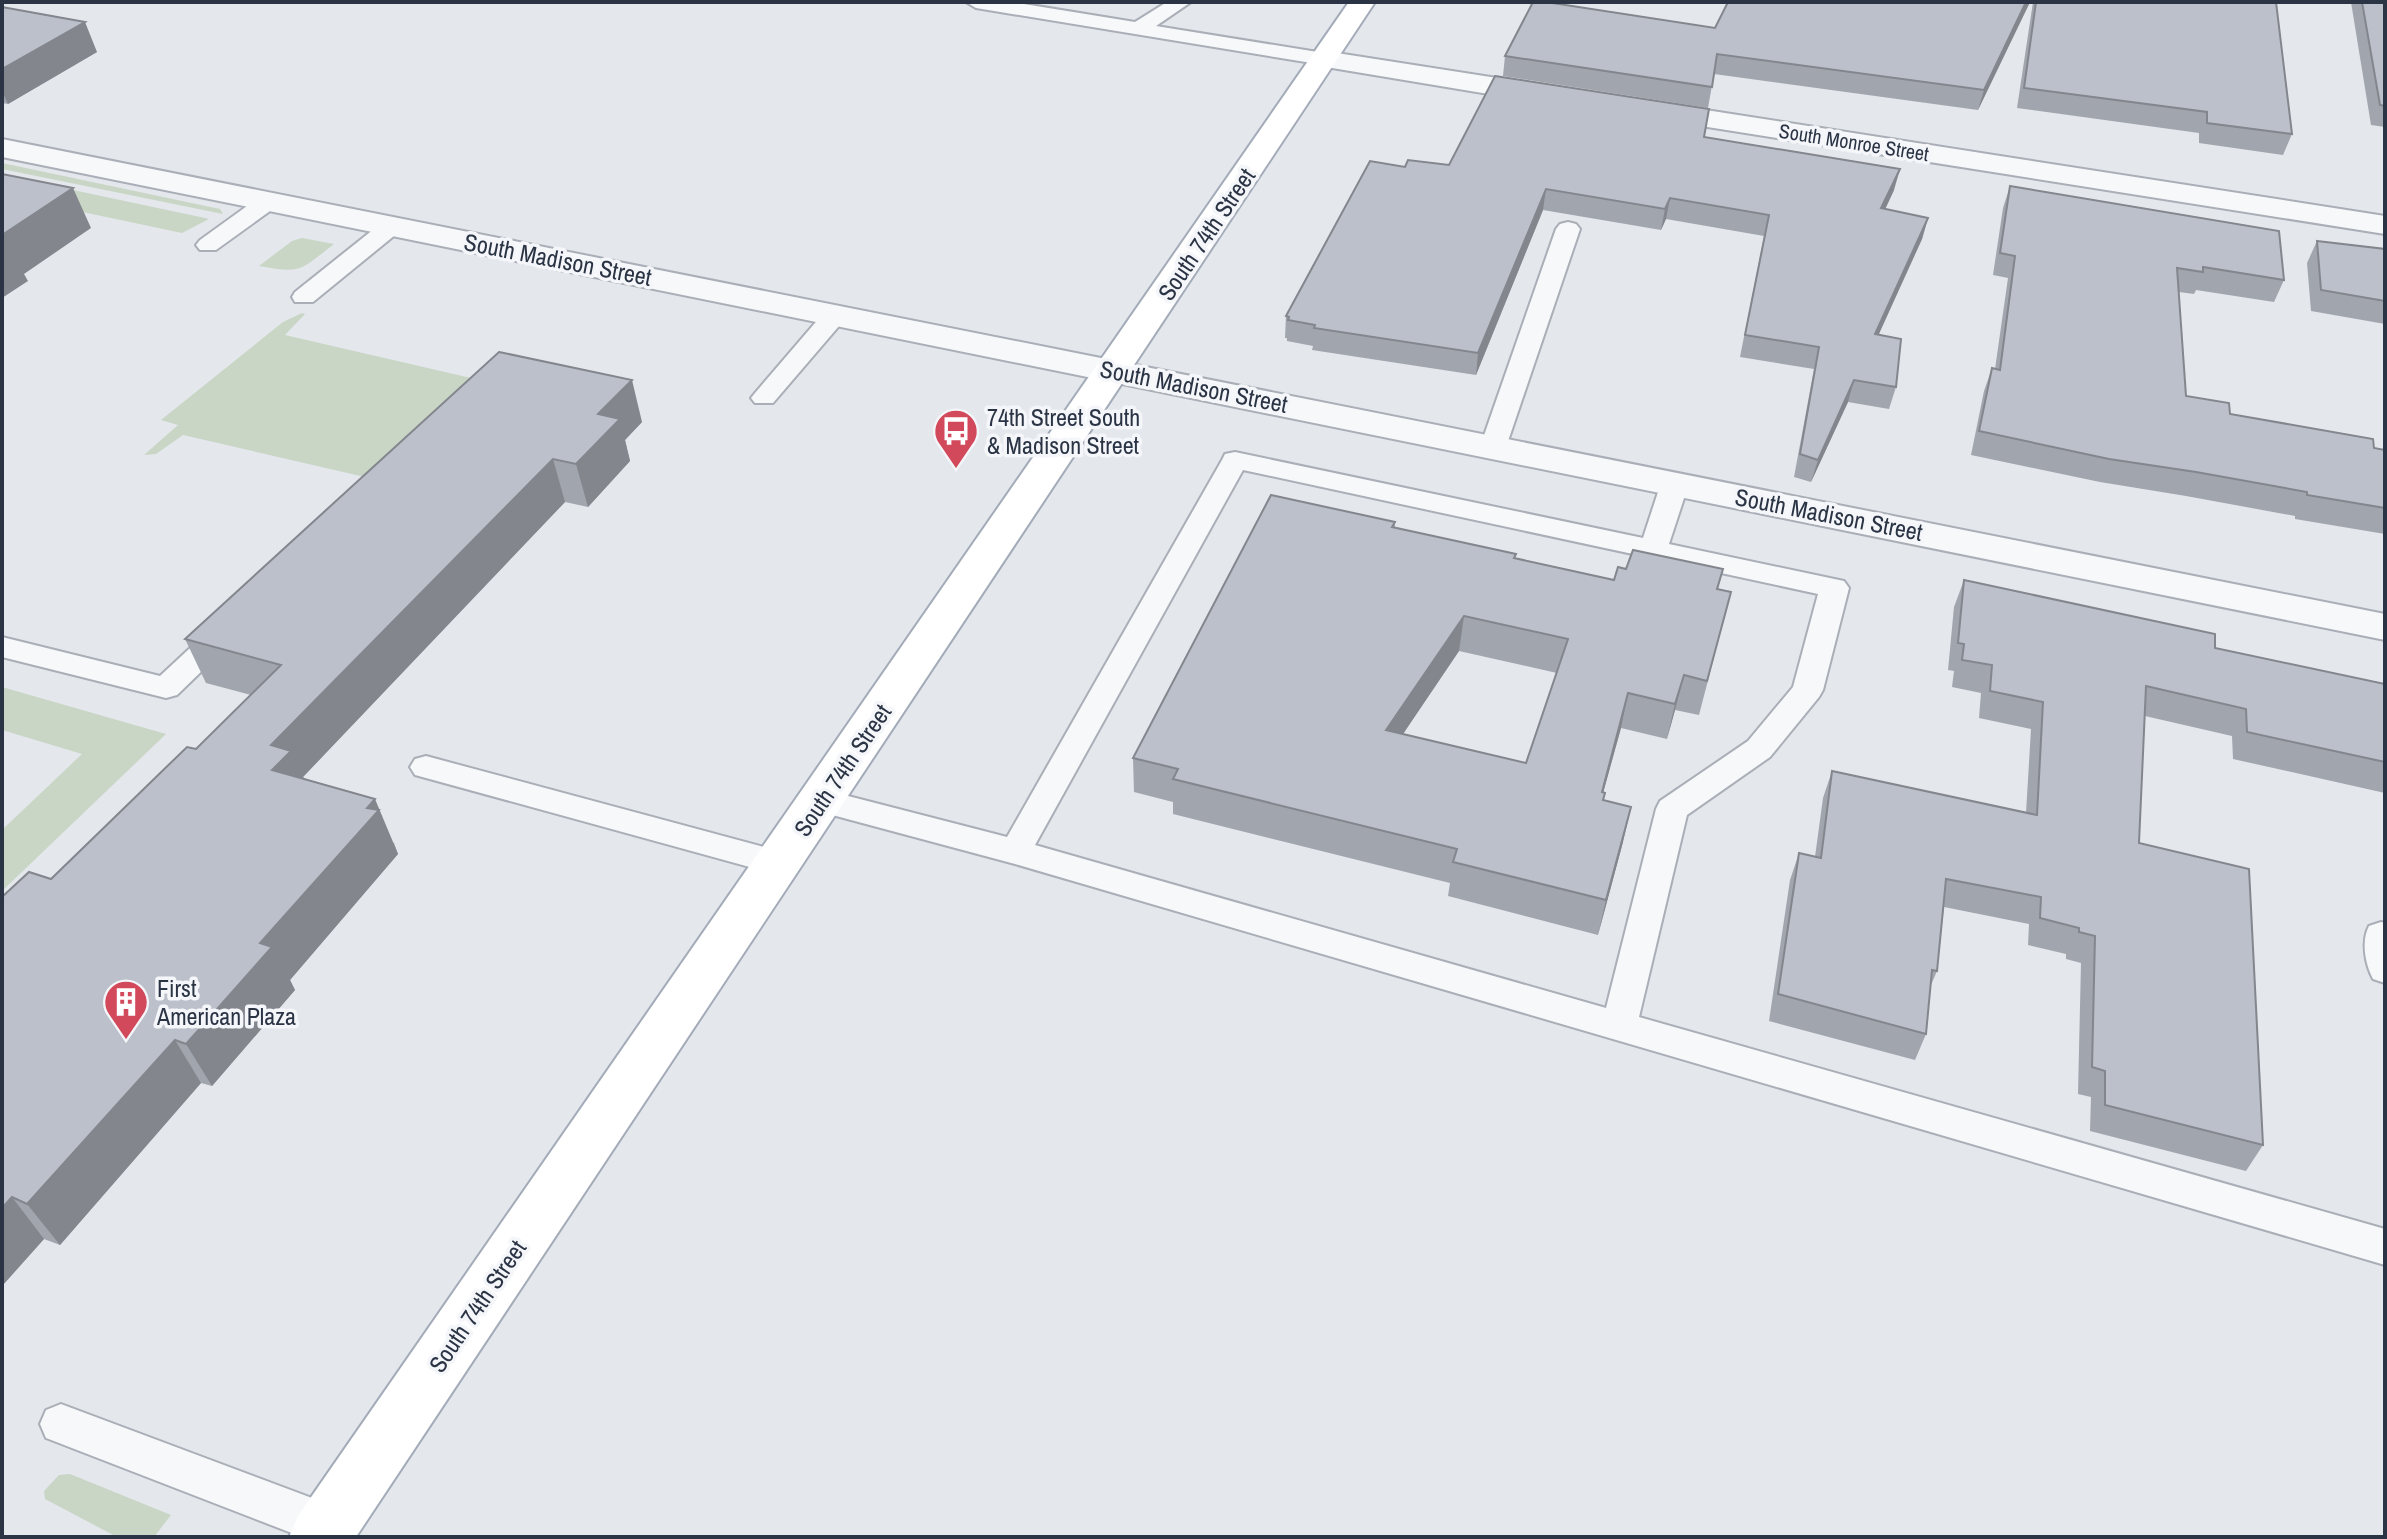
<svg xmlns="http://www.w3.org/2000/svg" width="2387" height="1539" font-family="'Archivo Narrow',sans-serif">
  <rect width="100%" height="100%" fill="#e4e7ec"/>
  <!-- green -->
  <g fill="#c9d6c5">
    <path d="M2,163L220,209L223,214L2,169Z"/>
    <path d="M2,175L205,218L209,219L182,233L2,195Z"/>
    <path d="M302,238L334,244C300,270 303,274 259,266L292,241Z"/>
    <path d="M302,313L305,314L285,335L484,381L378,480L183,435L156,454L144,455L178,425L161,420L283,322Z"/>
    <path d="M2,687L166,734L2,891V830L82,754L2,730Z"/>
    <path d="M70,1474L171,1515L154,1537H117L45,1499L44,1491L59,1475Z"/>
  </g>
  <g fill="none" stroke-linecap="round" stroke-linejoin="round">
    <!-- lane casing -->
    <g stroke="#a9aeb7" stroke-width="4">
      <g id="lane">
        <path d="M966,2H1012L1135,22L1167,2H1191L1156,26L1324,53L1334,59L1324,65L976,8Z"/>
        <path d="M269,194L277,196L280,201L277,206L216,250H200L196,245L200,240L261,196Z"/>
        <path d="M392,219L400,221L404,226L400,231L313,302H295L292,297L295,292L384,221Z"/>
        <path d="M1568,222L1576,224L1580,229L1506,447L1502,453H1484L1480,447L1556,229L1560,224Z"/>
        <path d="M836,307L845,309L848,314L845,319L773,403H755L751,398L755,393L827,309Z"/>
        <path d="M1235,452L1643,538L1661,483L1665,477L1675,475L1685,477L1689,483L1669,544L1844,581L1849,588L1823,690L1819,697L1770,757L1687,815L1639,1017L2385,1229V1265L1015,864L810,809L805,801L810,793L821,789L1007,837L1222,460L1225,454ZM1243,470L1818,594L1793,687L1748,741L1660,801L1656,809L1606,1008L1035,845Z"/>
        <path d="M227,620L237,623L242,630L237,637L177,695L166,698L2,657V637L160,676L217,623Z"/>
        <path d="M426,756L779,851L791,854L796,863L791,872L779,875L415,775L410,767L415,759Z"/>
        <path d="M2381,922L2385,923V983L2373,979C2365,964 2361,941 2369,926Z"/>
        <path d="M61,1404L344,1510L350,1525L345,1537H302L46,1438L40,1424L46,1410Z"/>
      </g>
    </g>
    <!-- street casing -->
    <g stroke="#a9aeb7" stroke-width="4">
      <g id="street">
        <path d="M1324,51L1549,86L1559,89L1563,95L1559,101L1549,104L1314,65L1310,59L1314,53Z"/>
        <path d="M1648,101L2385,216V234L1638,116L1633,110L1638,104Z"/>
        <path d="M2,139L2385,614V640L2,157Z"/>
      </g>
    </g>
    <!-- primary casing -->
    <g stroke="#a3abb8" stroke-width="4">
      <path id="primary" d="M1349,2H1375L356,1537H289L298,1516Z"/>
    </g>
    <!-- lane -->
    <use href="#lane" fill="#f7f8fa" fill-rule="evenodd"/>
    <!-- street -->
    <use href="#street" fill="#f7f8fa" fill-rule="evenodd"/>
    <!-- primary -->
    <use href="#primary" fill="#fff" fill-rule="evenodd"/>
  </g>
  <!-- wall -->
  <g fill="#a1a5ae" fill-rule="evenodd">
    <path d="M2030,2L1978,110L1714,74L1708,108L1503,76L1505,56L1715,28Z"/>
    <path d="M2033,2H2276L2292,134L2283,155L2199,143V133L2017,108Z"/>
    <path d="M2351,2H2385V127L2371,125Z"/>
    <path d="M2,7L97,52L8,104L2,103Z"/>
    <path d="M1704,137L1894,190L1885,209L1928,218L1922,239L1878,335L1896,387L1889,409L1848,402L1811,482L1794,477L1814,369L1740,357L1764,236L1666,219L1661,230L1543,210L1476,375L1312,350L1313,346L1287,341V338H1285L1286,316L1405,167L1449,165Z"/>
    <path d="M2010,186L2284,280L2274,302L2196,290L2194,294L2179,292L2186,396L2230,414L2385,450V534L2295,519V516L2186,496L2100,482L1971,455L1984,391L1992,368L1995,369L2008,278L1993,275L2003,208Z"/>
    <path d="M2317,241L2385,249V324L2311,311L2307,263Z"/>
    <path d="M499,352L642,422L625,440L630,461L588,507L565,502L303,777L394,843L398,854L290,980L295,990L212,1086L201,1083L60,1245L44,1239L2,1286V897L51,879L196,749L251,695L206,683L185,639Z"/>
    <path d="M1395,522V528L1515,558L1614,580L1626,569H1723L1718,589L1731,592L1699,715L1675,710L1667,739L1621,728L1603,792V800L1623,842L1598,935L1448,896L1450,883L1173,814V802L1134,792L1133,758ZM1459,651L1557,673L1526,763L1403,734Z"/>
    <path d="M1964,580L2215,648L2385,684V793L2233,759L2232,736L2145,716L2139,843L2263,1145L2246,1171L2090,1131L2091,1097L2078,1094L2081,963L2066,959V954L2028,945L2029,924L1944,907L1937,971L1931,985L1926,1034L1915,1060L1769,1021L1790,880L1799,853L1815,857L1823,798L1832,771L2026,813L2031,729L1979,718L1981,693L1952,687L1954,671L1948,670L1954,607Z"/>
  </g>
  <!-- shaded-wall -->
  <g fill="#83868d">
    <path d="M2026,2H2030L1978,110L1984,90Z"/>
    <path d="M85,22L97,52L8,104L2,91V69Z"/>
    <path d="M1900,169L1894,190L1876,229L1881,208Z"/>
    <path d="M73,188L91,228L24,274L28,281L2,298V235Z"/>
    <path d="M1546,189L1543,210L1476,375L1478,353Z"/>
    <path d="M1670,198L1666,219L1661,230L1665,209Z"/>
    <path d="M1928,218L1922,239L1869,356L1875,334Z"/>
    <path d="M632,380L642,422L625,440L630,461L588,507L576,464L598,414Z"/>
    <path d="M1854,380L1848,402L1811,482L1818,460Z"/>
    <path d="M553,459L565,502L303,777L311,794L272,770L271,745Z"/>
    <path d="M1464,616L1459,651L1382,765L1386,730Z"/>
    <path d="M1684,675L1675,710L1667,739L1675,704Z"/>
    <path d="M1628,693L1621,728L1594,826L1602,792Z"/>
    <path d="M375,799L398,854L290,980L295,990L212,1086L186,1044L260,943Z"/>
    <path d="M1631,807L1623,842L1598,935L1606,900Z"/>
    <path d="M175,1040L201,1083L60,1245L27,1204Z"/>
    <path d="M12,1197L44,1239L2,1286V1208Z"/>
  </g>
  <!-- building -->
  <g fill="#bbc0ca" stroke="#83868d" stroke-width="2" fill-rule="evenodd">
    <path d="M1533,2H1546L1715,28L1728,2H2026L1984,90L1717,54L1712,87L1505,56Z"/>
    <path d="M2036,2H2276L2292,134L2207,123V112L2024,88Z"/>
    <path d="M2362,2H2385V106L2380,105Z"/>
    <path d="M2,7L85,22L2,69Z"/>
    <path d="M1495,76L1709,109L1704,137L1900,169L1881,208L1928,218L1875,334L1901,339L1896,387L1854,380L1818,460L1800,454L1819,347L1745,335L1769,215L1670,198L1665,209L1546,189L1478,353L1314,328L1315,325L1288,320L1289,317L1286,316L1370,161L1405,167L1408,160L1449,165Z"/>
    <path d="M2,174L73,188L2,235Z"/>
    <path d="M2010,186L2279,231L2284,280L2203,267V272L2177,268L2186,396L2229,403L2230,414L2373,439L2374,448L2385,450V508L2307,495V492L2196,472L2109,459L1979,431L1992,368L2000,370L2015,256L2000,253Z"/>
    <path d="M2317,241L2385,249V301L2321,290Z"/>
    <path d="M499,352L632,380L598,414L620,419L576,464L553,459L271,745L291,751L272,770L375,799L367,808L379,810L260,943L272,947L186,1044L175,1040L27,1204L12,1197L2,1208V897L29,872L51,879L187,747L196,749L281,665L185,639Z"/>
    <path d="M1271,495L1395,522L1392,527L1516,554L1514,558L1614,580L1618,567L1626,569L1633,550L1723,569L1717,589L1731,592L1707,681L1684,675L1675,704L1628,693L1602,792L1605,793L1603,800L1631,807L1606,900L1453,862L1457,849L1173,779L1178,769L1133,758ZM1464,616L1568,639L1526,763L1386,730Z"/>
    <path d="M1964,580L2215,634V648L2385,684V762L2247,732L2246,709L2146,686L2139,843L2249,869L2263,1145L2105,1105V1071L2092,1067L2095,936L2079,932V928L2040,918L2041,897L1946,879L1937,971L1932,970L1926,1034L1778,994L1799,853L1821,858L1832,771L2037,815L2043,702L1990,691L1992,665L1962,660L1964,644L1958,643Z"/>
  </g>
  <!-- icons -->
  <defs>
    <g id="bus-pin" transform="scale(2.3)"><path d="M0 17L-7.5 6A9.5 9.5 0 1 1 7.5 6Z" fill="#d1495b" stroke="#f4f6f9"/><path d="M-5-6H5V4H4V6H2V4H-2V6H-4V4H-5ZM-3.5-4V0h7V-4ZM-3.5 1.2v1.5H-2V1.2ZM2 1.2v1.5H3.5V1.2Z" fill="#fff"/></g>
    <g id="building-pin" transform="scale(2.3)"><path d="M0 17L-7.5 6A9.5 9.5 0 1 1 7.5 6Z" fill="#d1495b" stroke="#f4f6f9"/><path d="M-4-6H4V6H1V3H-1V6H-4ZM-2.5-4.3h1.7v1.8h-1.7ZM.8-4.3h1.7v1.8H.8ZM-2.5-1h1.7V.8h-1.7ZM.8-1h1.7V.8H.8Z" fill="#fff"/></g>
  </defs>
  <g fill-rule="evenodd">
    <use href="#bus-pin" x="956" y="431"/>
    <use href="#building-pin" x="126" y="1002"/>
  </g>
  <g text-anchor="middle" dominant-baseline="central" stroke-width="7" stroke-linejoin="round" paint-order="stroke">
    <!-- far-street labels -->
    <g font-size="20" fill="#2b3445" stroke="#f4f6f9">
      <text transform="translate(1854 142) rotate(9)">South Monroe Street</text>
    </g>
    <!-- street labels -->
    <g font-size="24" fill="#2b3445" stroke="#f4f6f9">
      <text transform="translate(1206 234) rotate(-56)">South 74th Street</text>
      <text transform="translate(558 259) rotate(11)">South Madison Street</text>
      <text transform="translate(1194 386) rotate(11)">South Madison Street</text>
      <text transform="translate(1829 514) rotate(11)">South Madison Street</text>
      <text transform="translate(842 770) rotate(-56)">South 74th Street</text>
      <text transform="translate(477 1306) rotate(-56)">South 74th Street</text>
    </g>
    <!-- poi labels -->
    <g font-size="24" fill="#2b3445" stroke="#f4f6f9" text-anchor="start">
      <text x="987" y="417">74th Street South<tspan x="987" dy="28">&amp; Madison Street</tspan></text>
      <text x="157" y="988">First<tspan x="157" dy="28">American Plaza</tspan></text>
    </g>
  </g>
  <!-- border -->
  <rect width="2387" height="1539" fill="none" stroke="#2b3445" stroke-width="8"/>
</svg>
